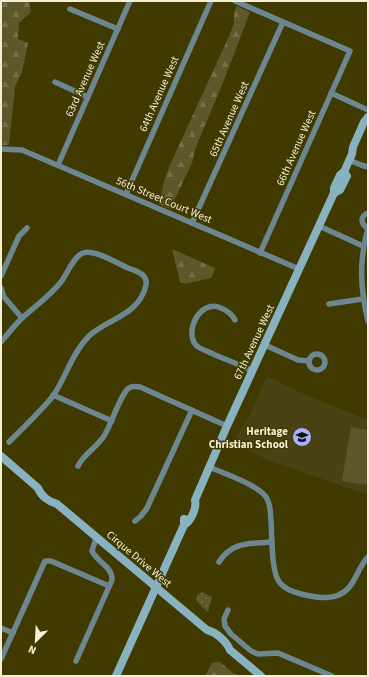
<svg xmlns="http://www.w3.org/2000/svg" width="369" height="677" font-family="'Source Sans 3',sans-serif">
  <defs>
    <pattern id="grass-dots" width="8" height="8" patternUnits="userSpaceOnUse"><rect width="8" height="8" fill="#5d582b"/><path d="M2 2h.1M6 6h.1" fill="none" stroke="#757049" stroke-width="1.8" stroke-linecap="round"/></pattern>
    <pattern id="forest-firs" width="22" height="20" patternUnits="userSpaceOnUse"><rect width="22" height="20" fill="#5d582b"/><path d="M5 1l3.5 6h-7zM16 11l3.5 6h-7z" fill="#757049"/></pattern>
  </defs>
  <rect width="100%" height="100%" fill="#403900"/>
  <!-- built -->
  <path fill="#494313" d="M267,376L297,391L368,420V495L268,460L233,443L250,414Z"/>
  <!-- grass -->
  <path fill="url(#grass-dots)" d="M202,592L212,597L208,612L202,607L196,600L197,595Z"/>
  <!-- forest -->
  <g fill="url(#forest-firs)">
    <path d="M1,1H29L31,12L19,23L18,39L28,43L22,72L15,86L9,145H1Z"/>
    <path d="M237,6L250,12L224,80L196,147L192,163L170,209L159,204L164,181L170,165L230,34L234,23V12Z"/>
    <path d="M172,249L215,268L211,278L185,284L180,282Z"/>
    <path d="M220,662L234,674L244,676H205L212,663Z"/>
  </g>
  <!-- garden -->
  <path fill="#5d582b" d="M351,427L368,430V485L342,481Z"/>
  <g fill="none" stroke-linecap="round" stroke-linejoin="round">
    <!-- street -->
    <g stroke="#6d8790" stroke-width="5.5">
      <path d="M235,1L350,51L260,253"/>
      <path d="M70,9L118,29"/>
      <path d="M55,82L88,97"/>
      <path d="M331,93L368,110"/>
      <path d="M1,149L22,150L299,269"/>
      <path d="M349,160L361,165L368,167"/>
      <path d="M58,165L130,1"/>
      <path d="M126,194L211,1"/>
      <path d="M368,213C360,216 360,224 368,228"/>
      <path d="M192,223L283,22"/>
      <path d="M319,226L363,246"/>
      <path d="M368,228C359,261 360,287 368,321"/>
      <path d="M1,276L19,236L27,228"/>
      <path d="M1,288L4,297L22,318"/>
      <path d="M329,304L362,299"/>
      <path d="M235,320C232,314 228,311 221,308C200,298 182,334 198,347C203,350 210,352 215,355C228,360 240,365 253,371"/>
      <path d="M1,342C8,334 14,326 21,319C34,307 50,296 61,282C67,274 74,256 83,253C94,249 117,263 128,268C136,271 148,274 146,285C139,316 108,318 89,336C72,353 66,377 53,396C41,411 23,428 9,442"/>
      <path d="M265,345L298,360L309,361"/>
      <circle cx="317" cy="362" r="8"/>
      <path d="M53,395L112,421"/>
      <path d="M78,466C84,454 96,448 104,436C112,423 117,403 126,391C129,386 134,386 140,387L227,426"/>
      <path d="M209,467C223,473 258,485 266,497C271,504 270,512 271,520C272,535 271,573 280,583C285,589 293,592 301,594C321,599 343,602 354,580C359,572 361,564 368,557"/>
      <path d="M135,521L141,516L147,508L192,410"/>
      <path d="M219,562C232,541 251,544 272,542"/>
      <path d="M228,610L224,619L225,626L231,634L251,651L258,654L278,653L332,676"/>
      <path d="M1,628L13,633"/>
      <path d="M1,659L45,561H51L109,586"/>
      <path d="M76,661L112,580C113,567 97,562 92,551L96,538"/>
    </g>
    <!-- secondary -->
    <g stroke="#89b2c1" stroke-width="8">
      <path d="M334,193L340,190L347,176L344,172"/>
      <path d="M1,456L38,488C41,496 49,502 57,504L207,630C216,632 227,642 230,650L261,676"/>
      <path d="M184,525C191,521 197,508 195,500L227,426L334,193V188L340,175L344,172L352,154L353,147L364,122L368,117"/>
      <path d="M116,676L184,525V519"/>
    </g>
  </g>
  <!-- icons -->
  <defs>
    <g id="school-disc" transform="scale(1)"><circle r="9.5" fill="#acaffb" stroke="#403900"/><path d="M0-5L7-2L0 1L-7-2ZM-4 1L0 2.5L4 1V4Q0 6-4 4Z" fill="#111"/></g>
  </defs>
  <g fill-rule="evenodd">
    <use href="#school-disc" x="302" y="437"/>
  </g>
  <g text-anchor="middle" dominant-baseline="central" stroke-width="3" stroke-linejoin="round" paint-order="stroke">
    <!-- street labels -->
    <g font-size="11" fill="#f3f0d5" stroke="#403900">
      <text transform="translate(85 79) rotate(-66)">63rd Avenue West</text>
      <text transform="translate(159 94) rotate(-66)">64th Avenue West</text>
      <text transform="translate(229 119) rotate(-66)">65th Avenue West</text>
      <text transform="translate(296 148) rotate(-66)">66th Avenue West</text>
      <text transform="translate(164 200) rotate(23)">56th Street Court West</text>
      <text transform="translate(254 342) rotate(-65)">67th Avenue West</text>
      <text transform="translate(139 559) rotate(40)">Cirque Drive West</text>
    </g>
    <!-- poi labels -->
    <g font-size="11" font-weight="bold" fill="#f3f0d5" stroke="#403900" text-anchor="end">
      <text x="288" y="431">Heritage<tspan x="288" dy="13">Christian School</tspan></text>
    </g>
  </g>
  <!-- border -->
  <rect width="369" height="677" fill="none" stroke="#f3f0d5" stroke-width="4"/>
  <!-- north arrow -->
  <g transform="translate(36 641) rotate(204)" stroke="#403900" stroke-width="3" paint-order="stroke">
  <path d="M0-3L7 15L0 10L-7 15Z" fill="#f3f0d5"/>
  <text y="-6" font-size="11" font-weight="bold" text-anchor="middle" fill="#f3f0d5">N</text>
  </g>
</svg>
